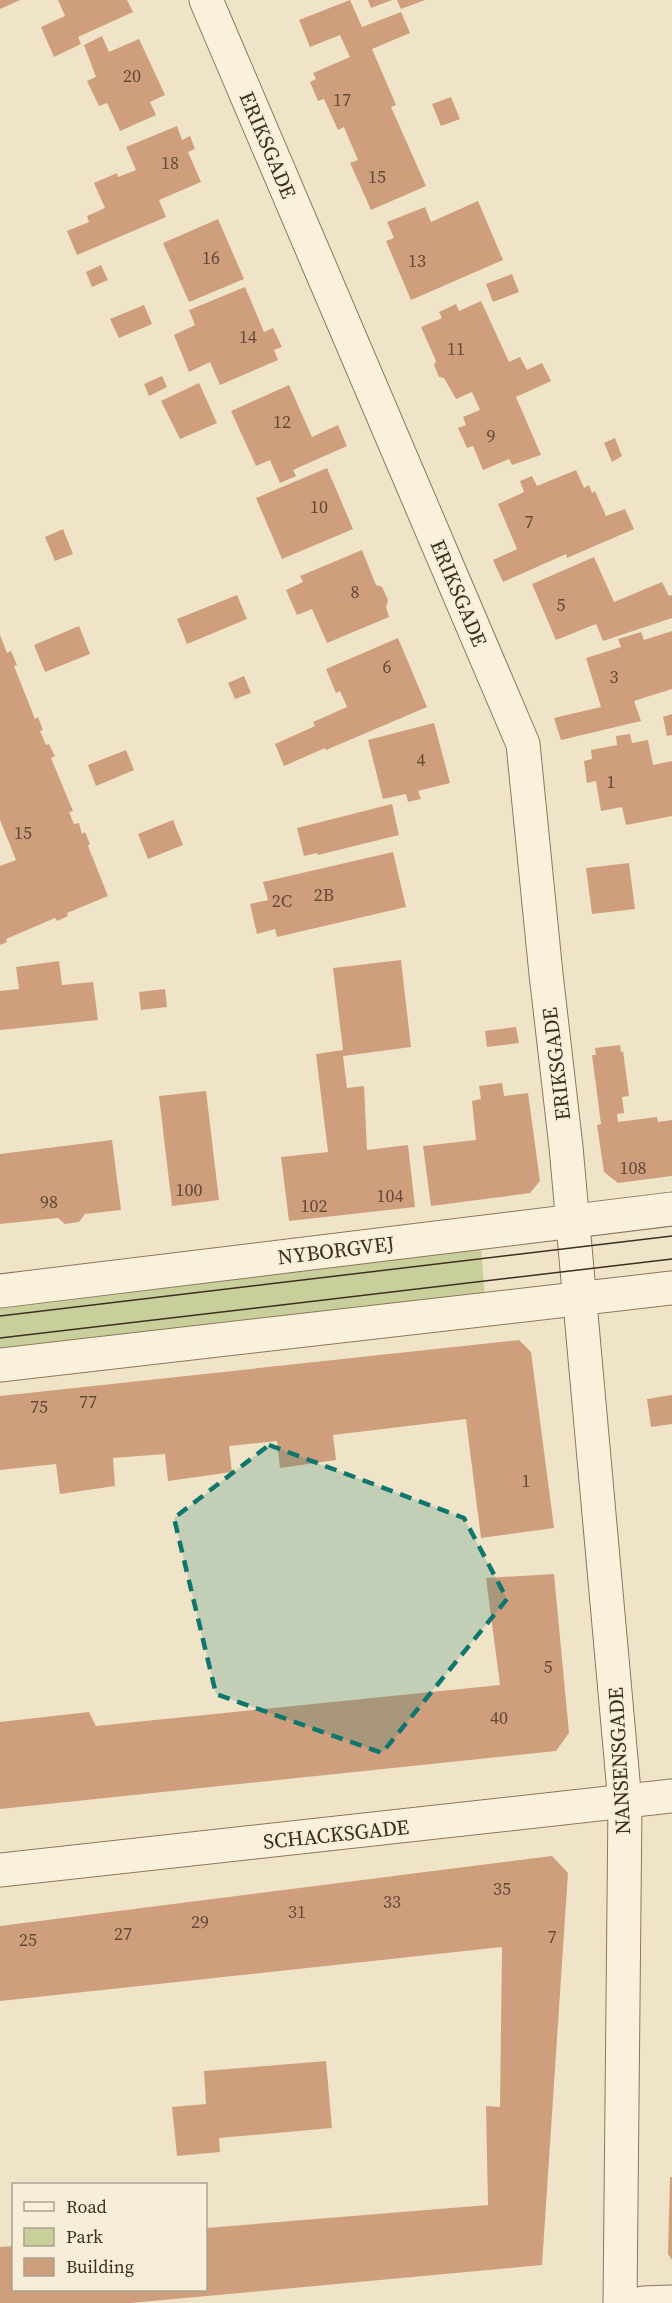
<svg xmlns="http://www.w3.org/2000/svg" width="672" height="2303" font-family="'Source Serif 4',serif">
  <rect width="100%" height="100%" fill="#f0e4c8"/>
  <!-- green -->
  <path fill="#c9cf9b" d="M481,1247L485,1297L0,1353V1302Z"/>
  <!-- building -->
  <g fill="#cf9f7d">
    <path d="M0,0H20L0,9Z"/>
    <path d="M58,0H127L133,12L78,37L81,44L54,57L41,27L65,16Z"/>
    <path d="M350,0L362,27L401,12L410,33L372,49L396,105L391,107L426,186L371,210L350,163L358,160L344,127L338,130L324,99L318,101L310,82L316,79L313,73L350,57L340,35L310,47L299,20Z"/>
    <path d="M368,0H392L371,8Z"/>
    <path d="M397,0H425L401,9Z"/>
    <path d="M102,36L109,52L139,39L165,95L150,102L156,115L120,131L107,103L99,106L87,81L96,77L84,45Z"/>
    <path d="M451,97L460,119L441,126L432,104Z"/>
    <path d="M177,126L182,140L190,136L195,149L188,152L201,182L159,200L166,217L77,255L67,231L89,222L87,216L105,208L94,183L117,173L118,177L136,170L126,147Z"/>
    <path d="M478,201L503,260L411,300L386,241L394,238L387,222L425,207L431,222Z"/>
    <path d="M218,219L244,279L189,302L163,243Z"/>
    <path d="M101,265L108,280L92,287L86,272Z"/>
    <path d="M512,274L519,292L493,302L486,284Z"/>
    <path d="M245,287L264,332L273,328L282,347L274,350L278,360L220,385L210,362L189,372L174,335L195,325L189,310Z"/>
    <path d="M481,301L509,362L520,357L527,370L542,363L551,381L516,397L541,455L512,465L509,459L483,470L473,446L467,448L458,428L466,425L463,417L480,410L472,392L456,399L444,378L439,377L434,365L436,361L421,327L442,318L439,312L456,304L459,311Z"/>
    <path d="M144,305L152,324L119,338L110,319Z"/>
    <path d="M162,376L167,387L149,396L144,384Z"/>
    <path d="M199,383L217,423L180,439L161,401Z"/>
    <path d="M289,385L312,437L338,425L347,446L293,470L296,476L280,483L270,460L256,466L231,411Z"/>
    <path d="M615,438L622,456L612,462L604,443Z"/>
    <path d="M327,468L353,529L282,559L256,498Z"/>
    <path d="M576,470L584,488L589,485L592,493L595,491L606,516L625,509L634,529L567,558L566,554L503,582L493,560L517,549L498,504L524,492L520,481L532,476L537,486Z"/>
    <path d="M63,529L73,554L55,561L45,537Z"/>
    <path d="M362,550L376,585L382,587L388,600L386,607L389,617L327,643L312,609L297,615L286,590L303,582L300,576Z"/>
    <path d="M594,557L614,602L662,582L669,596L672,595V618L603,641L596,624L556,640L532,584Z"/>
    <path d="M237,595L247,619L187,644L177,619Z"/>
    <path d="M79,626L90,654L45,672L34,645Z"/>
    <path d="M672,631V689L634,701L641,721L561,740L554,718L601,707L586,658L621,647L618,639L641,632L644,640Z"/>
    <path d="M0,635L7,653L11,651L17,665L14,666L35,719L38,717L43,730L40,731L46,745L49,744L55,756L51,758L73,811L69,812L74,824L79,823L82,834L85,832L90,844L88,846L108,896L67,913L68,916L57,921L55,918L6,939L7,942L0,945V866L16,860L0,820Z"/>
    <path d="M398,638L427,707L326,750L325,748L284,766L275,744L315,726L313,722L347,707L340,691L336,693L326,669Z"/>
    <path d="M244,676L251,693L235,699L228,683Z"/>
    <path d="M672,714V735L667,736L663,717Z"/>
    <path d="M434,723L450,783L418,791L421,799L408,802L406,794L383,799L368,740Z"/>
    <path d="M630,734L632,743L648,740L653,765L672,761V816L626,825L622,807L601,811L596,781L587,783L584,761L592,759L591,750L617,745L616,736Z"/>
    <path d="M126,750L134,770L96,786L88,765Z"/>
    <path d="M392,804L399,835L318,855L317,853L304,856L297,828Z"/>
    <path d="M173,820L183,845L148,859L138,834Z"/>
    <path d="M393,852L406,907L277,937L275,929L257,934L250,904L268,900L263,882Z"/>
    <path d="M629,863L635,909L592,914L586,868Z"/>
    <path d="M401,960L411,1047L343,1056L347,1088L364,1086L367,1150L408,1145L415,1207L289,1221L281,1157L328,1152L316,1054L343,1050L333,968Z"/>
    <path d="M59,961L62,985L93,982L98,1020L0,1030V991L19,989L16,967Z"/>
    <path d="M165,989L167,1007L141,1010L139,992Z"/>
    <path d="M516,1027L519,1043L487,1047L485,1031Z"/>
    <path d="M620,1045L621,1052L623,1051L629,1096L622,1097L624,1113L617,1114L618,1122L657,1117L658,1122L672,1120V1176L618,1183L604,1172L597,1125L601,1124L592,1055H596L595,1048Z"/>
    <path d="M502,1083L504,1096L528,1093L540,1181L530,1193L431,1206L423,1146L476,1140L472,1101L481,1099L479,1086Z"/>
    <path d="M206,1091L219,1200L172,1206L159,1096Z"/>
    <path d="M112,1140L121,1210L85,1214L79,1222L65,1224L58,1218L0,1224V1154Z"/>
    <path d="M519,1340L531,1352L554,1528L481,1538L466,1419L333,1435L336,1460L280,1468L277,1441L229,1446L232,1472L168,1481L165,1454L113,1458L115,1486L60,1494L56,1464L0,1470V1396Z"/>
    <path d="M672,1395V1424L651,1427L647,1399Z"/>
    <path d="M554,1574L569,1733L556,1751L0,1809V1722L89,1712L96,1726L500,1685L486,1578Z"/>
    <path d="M552,1856L568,1873L542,2265L131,2303H0V2247L14,2246V2290H206V2228L488,2205L486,2106L500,2107L502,1947L0,2001V1926Z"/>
    <path d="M326,2061L332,2128L219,2138L220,2152L177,2156L172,2107L206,2104L204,2071Z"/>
    <path d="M670,2177H672V2260L668,2254Z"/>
  </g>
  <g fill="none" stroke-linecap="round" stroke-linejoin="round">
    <!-- minor casing -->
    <g stroke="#8d765c" stroke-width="35">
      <g id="minor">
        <path d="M206,0L523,744L546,974L566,1147L625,1803L620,2303"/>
        <path d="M0,1291L672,1209"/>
        <path d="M0,1365L672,1288"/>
        <path d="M0,1870L672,1796"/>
        <path d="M643,2303L672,2302"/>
      </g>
    </g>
    <!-- minor -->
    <use href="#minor" stroke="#faf1dc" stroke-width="33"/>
    <!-- tram -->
    <g stroke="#3d2e20" stroke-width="1.5">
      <path d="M0,1316L672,1236"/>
      <path d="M0,1338L672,1259"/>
    </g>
  </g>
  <!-- marked area -->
  <path fill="#0f766e" fill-opacity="0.2" stroke="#0f766e" stroke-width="4.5" stroke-dasharray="12 8" stroke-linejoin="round" d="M269,1445L464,1518L507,1599L382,1753L216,1694L174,1518Z"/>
  <g text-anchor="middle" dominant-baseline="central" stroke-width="4.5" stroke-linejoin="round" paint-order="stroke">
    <!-- number labels -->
    <g font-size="18" fill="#624a37">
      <text x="132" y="75">20</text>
      <text x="342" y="99">17</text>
      <text x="170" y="162">18</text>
      <text x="377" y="176">15</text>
      <text x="211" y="257">16</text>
      <text x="417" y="260">13</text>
      <text x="248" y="336">14</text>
      <text x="456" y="348">11</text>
      <text x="282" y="421">12</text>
      <text x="491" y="435">9</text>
      <text x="319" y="506">10</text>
      <text x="529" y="521">7</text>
      <text x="355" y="591">8</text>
      <text x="561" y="604">5</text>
      <text x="387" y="666">6</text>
      <text x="614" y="676">3</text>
      <text x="421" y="759">4</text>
      <text x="611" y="781">1</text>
      <text x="23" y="832">15</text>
      <text x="324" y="894">2B</text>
      <text x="282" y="900">2C</text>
      <text x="633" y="1167">108</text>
      <text x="189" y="1189">100</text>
      <text x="390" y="1195">104</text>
      <text x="49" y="1201">98</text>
      <text x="314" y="1205">102</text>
      <text x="88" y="1401">77</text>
      <text x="39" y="1406">75</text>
      <text x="526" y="1480">1</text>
      <text x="548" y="1666">5</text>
      <text x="499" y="1717">40</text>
      <text x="502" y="1888">35</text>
      <text x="392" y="1901">33</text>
      <text x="297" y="1911">31</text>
      <text x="200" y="1921">29</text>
      <text x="123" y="1933">27</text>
      <text x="552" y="1936">7</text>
      <text x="28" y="1939">25</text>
    </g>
    <!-- street labels -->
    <g font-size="21" fill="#3d2e20" stroke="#f7eed8">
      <text transform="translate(268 145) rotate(67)">ERIKSGADE</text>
      <text transform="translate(459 593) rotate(67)">ERIKSGADE</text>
      <text transform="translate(556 1064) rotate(-97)">ERIKSGADE</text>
      <text transform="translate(336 1250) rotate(-7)">NYBORGVEJ</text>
      <text transform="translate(619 1761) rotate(-93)">NANSENSGADE</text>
      <text transform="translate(336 1834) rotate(-6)">SCHACKSGADE</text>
    </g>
  </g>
  <!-- legend -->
  <rect x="12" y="2183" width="195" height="108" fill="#f7eed8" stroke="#ada18e" stroke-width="1.5"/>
  <rect x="24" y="2202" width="30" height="9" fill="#faf1dc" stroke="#ada18e" stroke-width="1.5"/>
  <text x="66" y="2213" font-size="18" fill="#3d2e20">Road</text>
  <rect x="24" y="2228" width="30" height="18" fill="#c9cf9b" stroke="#ada18e" stroke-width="1.5"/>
  <text x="66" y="2243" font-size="18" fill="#3d2e20">Park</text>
  <rect x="24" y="2258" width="30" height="18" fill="#cf9f7d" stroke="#ada18e" stroke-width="1.5"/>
  <text x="66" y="2273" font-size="18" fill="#3d2e20">Building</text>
</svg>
